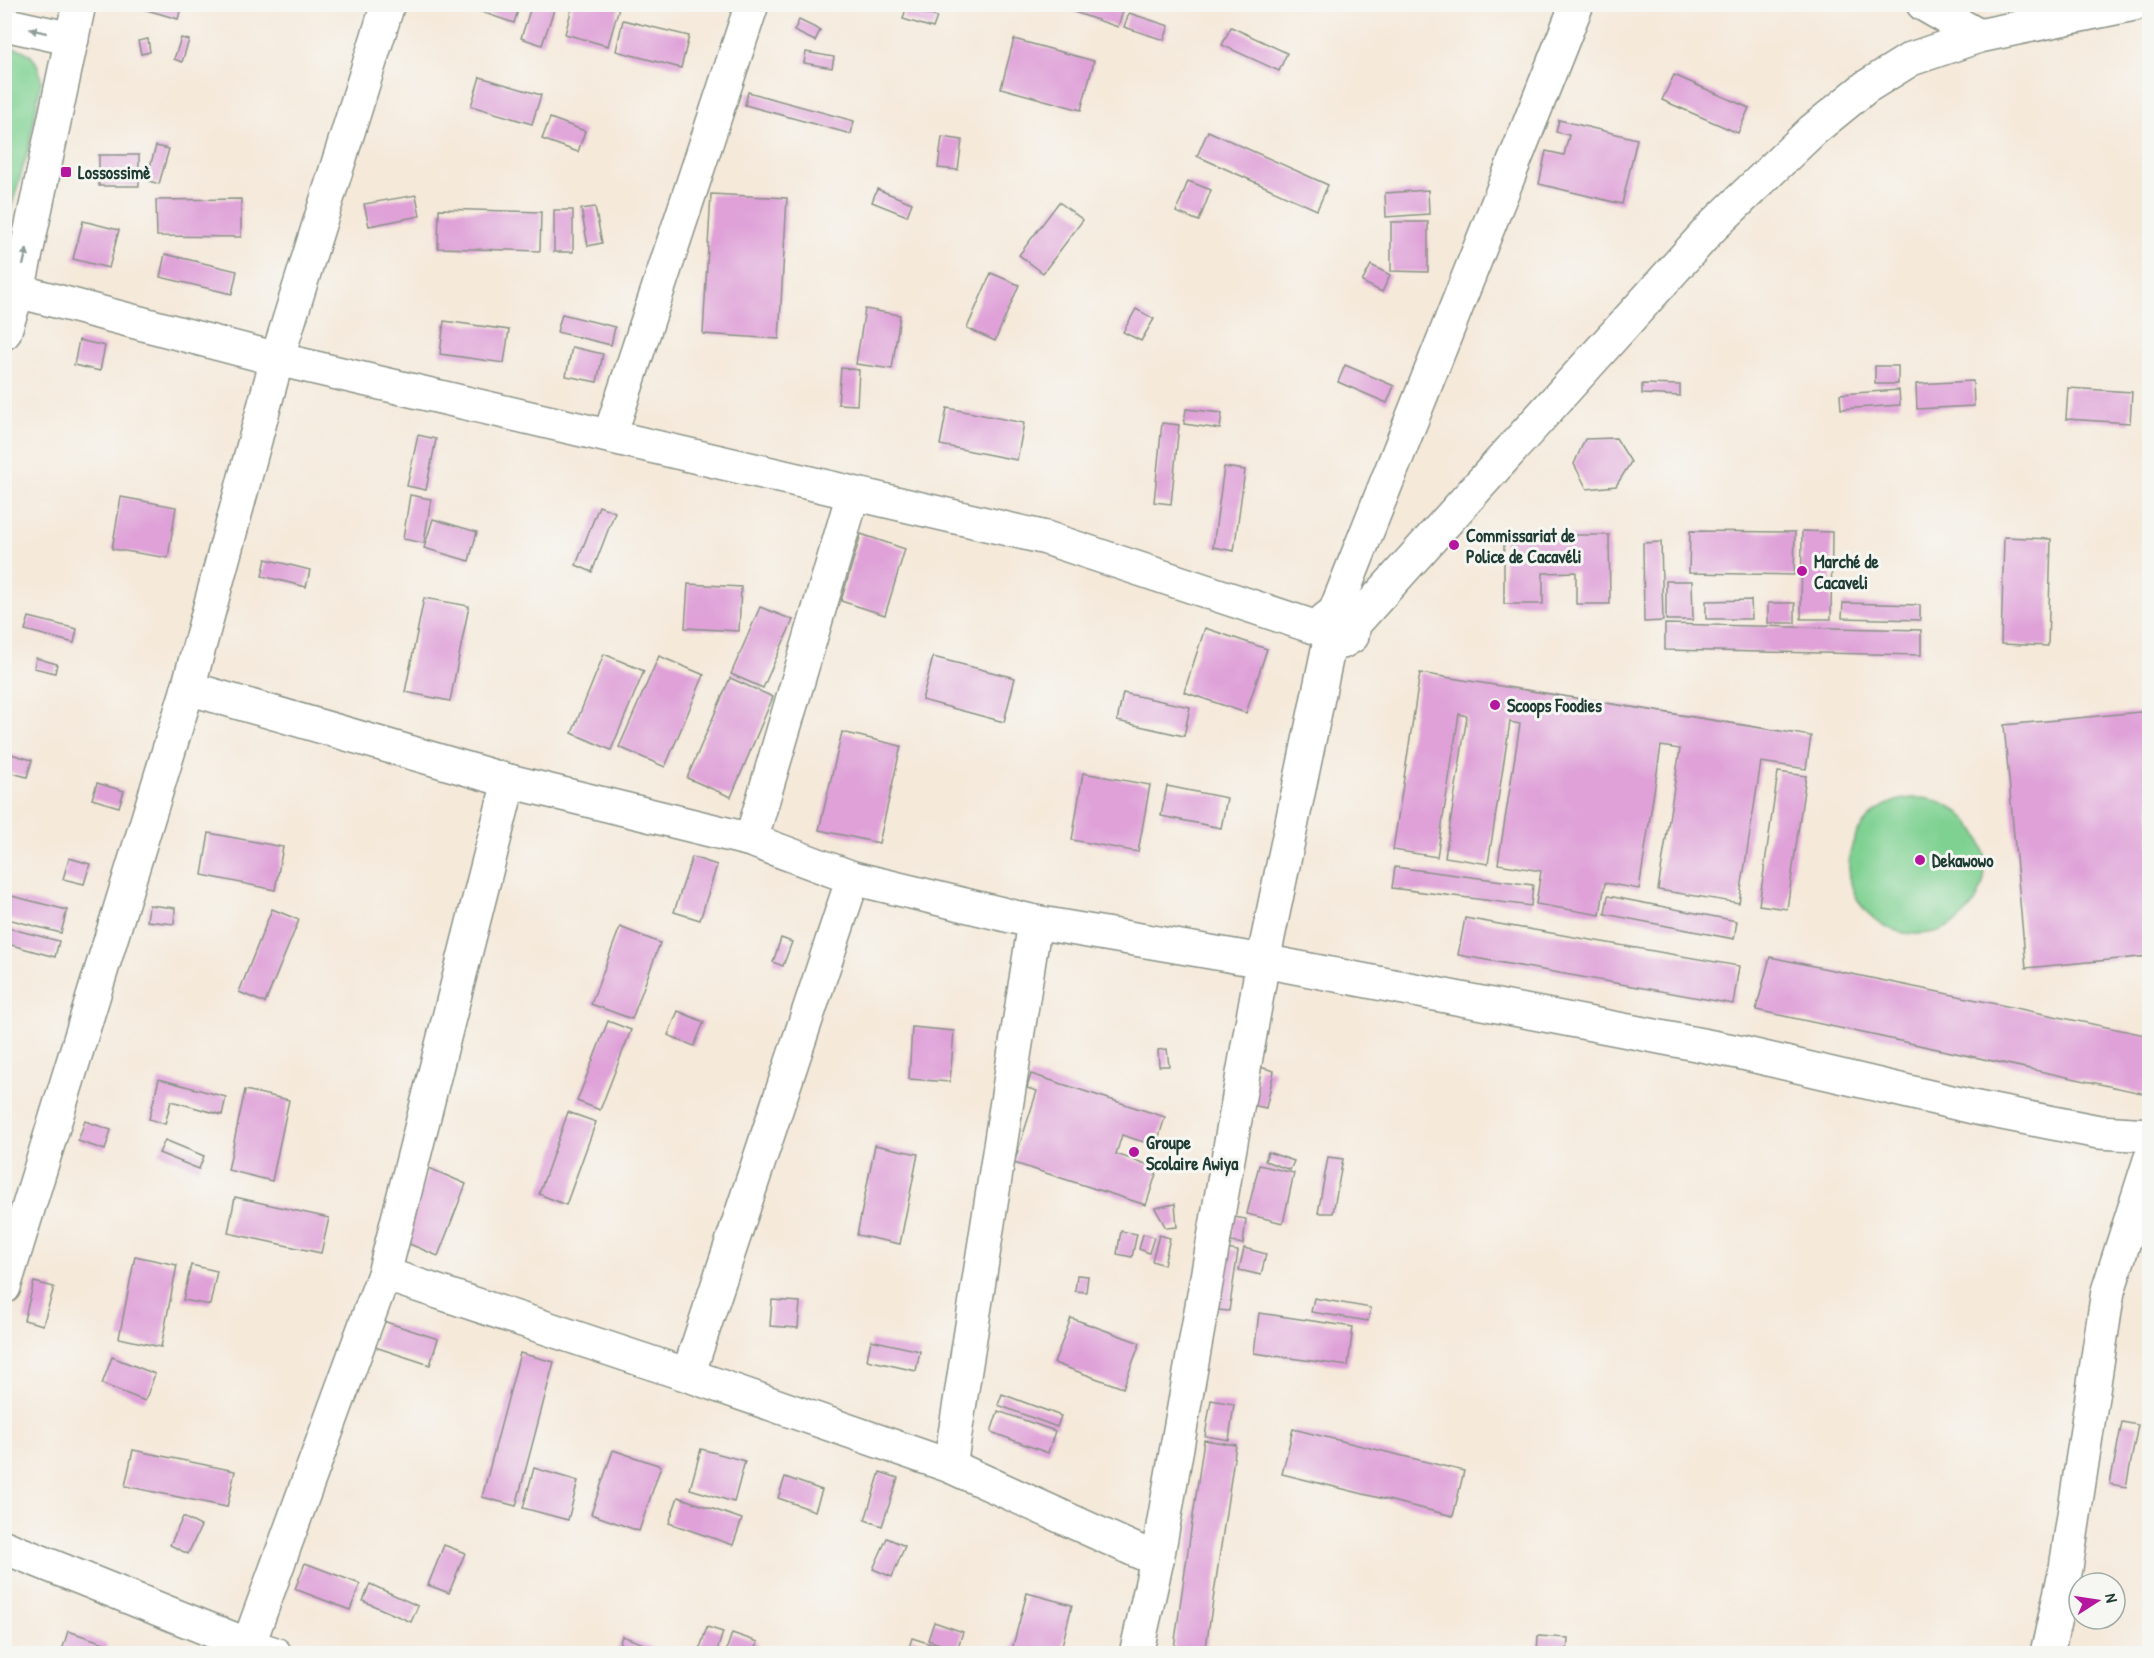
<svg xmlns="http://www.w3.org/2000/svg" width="2154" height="1658" font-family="'Patrick Hand',sans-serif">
  <rect width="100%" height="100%" fill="#f6f6f2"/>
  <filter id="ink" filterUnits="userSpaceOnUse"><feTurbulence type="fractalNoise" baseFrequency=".0167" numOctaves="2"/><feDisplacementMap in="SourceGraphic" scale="12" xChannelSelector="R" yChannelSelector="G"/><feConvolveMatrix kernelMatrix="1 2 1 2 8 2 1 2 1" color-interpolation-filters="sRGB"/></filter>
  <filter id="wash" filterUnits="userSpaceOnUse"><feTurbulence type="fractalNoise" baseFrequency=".008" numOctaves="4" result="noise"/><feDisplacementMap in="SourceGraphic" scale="24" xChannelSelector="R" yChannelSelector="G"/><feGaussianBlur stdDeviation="1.35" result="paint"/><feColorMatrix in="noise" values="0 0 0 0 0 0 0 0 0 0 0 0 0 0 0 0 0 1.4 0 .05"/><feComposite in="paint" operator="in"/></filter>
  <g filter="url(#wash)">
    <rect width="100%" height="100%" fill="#f5e9da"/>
    <!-- green -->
    <g fill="#7fd192" stroke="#4f8763" stroke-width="1.5">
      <path d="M5,48C27,46 40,60 41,81L29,147L5,229Z"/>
      <circle cx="1917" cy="866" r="68"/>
    </g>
    <g id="blocks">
      <!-- building -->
      <g fill="#dfa1d8">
        <path d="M126,4H182L178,19Z"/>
        <path d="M520,4L514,23L464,6L462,13L440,5Z"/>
        <path d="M532,4H556L542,45L521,38Z"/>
        <path d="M573,4H620L608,46L565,34Z"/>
        <path d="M1073,4H1103L1123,11L1118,27L1071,11Z"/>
        <path d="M906,8L937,17L933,28L903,19Z"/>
        <path d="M1129,13L1169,26L1164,40L1124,27Z"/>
        <path d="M623,20L689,36L681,68L616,51Z"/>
        <path d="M799,20L820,30L815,41L794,31Z"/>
        <path d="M1231,27L1287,53L1279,71L1222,45Z"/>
        <path d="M181,38L189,40L182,62L174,59Z"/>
        <path d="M148,39L150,52L141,54L138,41Z"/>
        <path d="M1014,39L1094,61L1081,110L1001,88Z"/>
        <path d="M806,52L834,57L832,68L804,63Z"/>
        <path d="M1674,75L1749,108L1738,133L1662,100Z"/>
        <path d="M480,77L541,95L532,124L471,106Z"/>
        <path d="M748,92L854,121L851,134L745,105Z"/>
        <path d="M550,118L585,131L578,152L542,139Z"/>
        <path d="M1559,120L1637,139L1622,204L1539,184L1546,151L1564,155L1569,135L1556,132Z"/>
        <path d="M1208,131L1328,185L1317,210L1197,156Z"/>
        <path d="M942,137L962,140L958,170L938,168Z"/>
        <path d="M156,146L169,149L159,184L146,180Z"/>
        <rect x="99" y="155" width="40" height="31"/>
        <path d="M1188,181L1211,190L1199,221L1176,212Z"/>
        <path d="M877,189L912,203L907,216L872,202Z"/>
        <path d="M1428,190L1429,214L1386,217L1385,193Z"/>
        <path d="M711,194L787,198L779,339L703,334Z"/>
        <path d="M416,195L420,216L369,226L364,204Z"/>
        <path d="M241,199V237L157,236L156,200Z"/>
        <path d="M1059,202L1083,220L1043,273L1019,255Z"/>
        <path d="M595,207L602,243L588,246L581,209Z"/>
        <path d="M439,209L541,212L540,251L438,248Z"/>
        <rect x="554" y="210" width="19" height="42"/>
        <path d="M83,221L119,230L109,268L73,259Z"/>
        <path d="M1391,222H1428V272L1391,271Z"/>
        <path d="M165,254L237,271L232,294L160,277Z"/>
        <path d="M1371,265L1390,275L1382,292L1362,282Z"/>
        <path d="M991,273L1019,285L995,341L967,328Z"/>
        <path d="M865,309L900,315L892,369L856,364Z"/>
        <path d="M1136,309L1154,319L1141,341L1123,332Z"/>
        <path d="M562,314L615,327L611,345L557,332Z"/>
        <path d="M444,321L509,330L504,363L440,354Z"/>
        <path d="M79,340L105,346L100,371L74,365Z"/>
        <path d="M572,347L603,354L597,382L566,376Z"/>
        <path d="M1345,365L1394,386L1387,403L1338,382Z"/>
        <rect x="1875" y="366" width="23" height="18"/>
        <path d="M841,368L859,370L857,405L838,404Z"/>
        <path d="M1973,381L1974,406L1917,409L1916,384Z"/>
        <path d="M1642,384L1680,385V396L1642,394Z"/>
        <path d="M2068,388L2132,392L2130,423L2066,419Z"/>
        <path d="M1899,390L1900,405L1841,409L1840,394Z"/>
        <path d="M947,408L1024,423L1017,460L940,445Z"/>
        <path d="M1186,409L1222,413L1220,429L1184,424Z"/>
        <path d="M1162,423L1179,425L1171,504L1154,502Z"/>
        <path d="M418,435L436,439L426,490L407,486Z"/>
        <path d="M1616,438L1631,462L1616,486L1587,489L1574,464L1585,439Z"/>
        <path d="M1224,467L1245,470L1234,551L1213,547Z"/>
        <path d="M410,495L431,499L424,543L403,539Z"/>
        <path d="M121,497L176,507L168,558L112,549Z"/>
        <path d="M599,506L615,512L592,572L576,565Z"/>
        <path d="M433,519L477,532L469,561L424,548Z"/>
        <path d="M1690,531L1795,532L1794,575L1689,573Z"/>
        <path d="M1802,531L1832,532L1831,619H1801Z"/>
        <path d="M861,534L905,549L885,615L841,601Z"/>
        <path d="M1504,535H1609L1610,604H1576V572L1543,573V604H1504Z"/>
        <path d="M2004,537L2051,539L2048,646L2001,644Z"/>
        <path d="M1661,542L1663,621L1644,622L1643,543Z"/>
        <path d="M266,559L310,570L306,587L262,576Z"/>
        <path d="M1666,581H1692L1693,620H1666Z"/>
        <path d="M688,584L741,587L739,631L685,628Z"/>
        <path d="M424,598L469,606L450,701L405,692Z"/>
        <path d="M1751,600L1752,619H1706V601Z"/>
        <rect x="1768" y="603" width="27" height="20"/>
        <path d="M1843,603L1920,605V620L1842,618Z"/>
        <path d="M760,607L793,620L763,688L731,674Z"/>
        <path d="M29,617L77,629L74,643L25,630Z"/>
        <path d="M1665,624L1921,630V655L1665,650Z"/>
        <path d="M1205,628L1267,649L1246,713L1184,692Z"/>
        <path d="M604,654L644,671L611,750L572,733Z"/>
        <path d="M659,656L704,675L665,767L619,747Z"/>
        <path d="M933,657L1015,678L1004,722L922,700Z"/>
        <path d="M36,658L57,664L55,673L34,668Z"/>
        <path d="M1420,673L1811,736L1806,769L1761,762L1739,903L1658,890L1680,749L1661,746L1639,889L1605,883L1600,915L1536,904L1541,871L1498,864L1520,724L1510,722L1488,864L1445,857L1467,716L1459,714L1437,857L1393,850Z"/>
        <path d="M730,678L773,697L731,797L687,778Z"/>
        <path d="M1123,693L1190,707L1184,736L1117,721Z"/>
        <path d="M2150,711V956L2026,968L2004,725Z"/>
        <path d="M842,732L901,746L879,843L819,830Z"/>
        <path d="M4,752L32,760L27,777L4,771Z"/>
        <path d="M1778,772L1806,776L1787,909L1759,905Z"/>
        <path d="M1083,773L1150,785L1138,852L1072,840Z"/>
        <path d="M97,783L124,791L119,807L92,799Z"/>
        <path d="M1167,786L1227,798L1221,828L1161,816Z"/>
        <path d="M209,833L283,847L275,890L202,875Z"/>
        <path d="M692,857L717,865L700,920L674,912Z"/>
        <path d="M69,858L90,864L84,884L63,879Z"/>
        <path d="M1395,867L1533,885L1531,906L1392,888Z"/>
        <path d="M4,894L67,910L61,933L4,918Z"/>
        <path d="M1608,896L1737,921L1734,939L1605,914Z"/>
        <path d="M149,905L175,908L174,924L147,921Z"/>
        <path d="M272,909L299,920L265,1003L239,992Z"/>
        <path d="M1465,918L1739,966L1733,1004L1458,955Z"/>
        <path d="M4,927L59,941L55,957L4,943Z"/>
        <path d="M620,927L660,943L632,1019L591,1004Z"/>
        <path d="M781,938L792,942L783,966L773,962Z"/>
        <path d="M1770,957L2150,1036V1088L2146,1094L1756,1010Z"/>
        <path d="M678,1011L704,1022L694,1046L668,1035Z"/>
        <path d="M608,1021L631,1030L600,1110L577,1101Z"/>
        <path d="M912,1027L954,1031L950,1082L909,1079Z"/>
        <path d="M1167,1049L1169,1066H1159L1158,1050Z"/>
        <path d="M1260,1067L1274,1071L1266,1108L1252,1105Z"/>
        <path d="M1031,1074L1165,1117L1156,1146L1122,1135L1116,1154L1158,1168L1146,1205L1014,1163L1037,1091L1027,1088Z"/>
        <path d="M159,1079L226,1097L222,1115L171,1101L165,1124L149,1119Z"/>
        <path d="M245,1090L289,1100L272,1181L228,1170Z"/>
        <path d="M568,1112L596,1122L566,1205L539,1194Z"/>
        <path d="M85,1121L111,1130L105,1150L78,1141Z"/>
        <path d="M165,1140L204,1156L199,1169L159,1153Z"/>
        <path d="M875,1145L918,1154L900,1244L857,1235Z"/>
        <path d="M1268,1152L1294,1161L1290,1170L1265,1161Z"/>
        <path d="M1328,1157L1343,1159L1333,1213H1318Z"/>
        <path d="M1259,1165L1294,1173L1283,1223L1247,1214Z"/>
        <path d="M429,1168L466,1184L438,1256L400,1240Z"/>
        <path d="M235,1197L329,1218L321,1253L228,1233Z"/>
        <path d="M1175,1204L1177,1227L1166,1228L1155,1208Z"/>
        <path d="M1234,1217L1246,1219L1243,1244L1231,1242Z"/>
        <path d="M1121,1231L1137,1234L1132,1257L1117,1254Z"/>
        <path d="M1143,1234L1154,1237L1149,1253L1139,1249Z"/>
        <path d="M1159,1235L1170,1238L1164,1265L1152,1261Z"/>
        <path d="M1244,1248L1266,1254L1261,1275L1239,1270Z"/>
        <path d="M1226,1249L1238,1251L1229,1311L1218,1310Z"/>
        <path d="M135,1256L177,1265L161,1347L119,1338Z"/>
        <path d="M191,1265L217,1271L210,1305L183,1300Z"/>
        <path d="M1077,1275L1088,1276L1086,1292L1075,1291Z"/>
        <path d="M34,1282L54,1287L43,1325L24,1320Z"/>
        <path d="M1314,1298L1371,1308L1368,1321L1311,1312Z"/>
        <path d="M772,1300L800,1302L798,1328L770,1326Z"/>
        <path d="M1259,1313L1353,1327L1348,1366L1254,1353Z"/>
        <path d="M1071,1318L1140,1343L1123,1388L1054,1363Z"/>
        <path d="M383,1321L438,1339L430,1365L375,1347Z"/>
        <path d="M871,1340L920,1351L916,1371L867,1360Z"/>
        <path d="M520,1353L554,1362L516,1506L482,1497Z"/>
        <path d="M112,1357L155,1374L145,1401L102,1384Z"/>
        <path d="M1002,1394L1061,1416L1057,1427L998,1405Z"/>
        <path d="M1211,1400L1234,1404L1229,1440L1205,1436Z"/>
        <path d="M998,1411L1055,1431L1048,1453L991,1432Z"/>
        <path d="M2122,1422L2138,1425L2126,1487L2110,1484Z"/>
        <path d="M1293,1429L1464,1471L1453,1516L1282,1474Z"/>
        <path d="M1204,1440L1236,1445L1205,1654H1173Z"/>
        <path d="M701,1449L745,1461L734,1502L690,1489Z"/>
        <path d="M133,1450L235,1471L227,1507L125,1486Z"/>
        <path d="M613,1450L661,1466L639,1531L591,1514Z"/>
        <path d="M534,1468L578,1481L568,1520L523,1508Z"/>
        <path d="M880,1472L898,1478L882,1526L865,1520Z"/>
        <path d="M785,1477L822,1490L815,1511L778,1498Z"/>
        <path d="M678,1497L742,1519L733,1545L669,1523Z"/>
        <path d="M183,1517L201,1526L188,1554L170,1545Z"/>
        <path d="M887,1538L905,1546L892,1577L873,1569Z"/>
        <path d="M444,1545L465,1553L449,1593L428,1585Z"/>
        <path d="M305,1563L360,1584L350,1610L295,1589Z"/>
        <path d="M370,1584L418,1606L411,1622L363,1601Z"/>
        <path d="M1027,1593L1072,1605L1060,1654L1011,1653Z"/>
        <path d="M934,1622L963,1632L957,1650L928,1640Z"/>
        <path d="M707,1627L723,1632L716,1654H698Z"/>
        <path d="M68,1631L107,1644L103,1654H61Z"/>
        <path d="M732,1633L758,1642L754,1654H725Z"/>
        <path d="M622,1636L668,1653V1654H616Z"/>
        <path d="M1538,1636L1568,1638L1567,1654H1537Z"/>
        <path d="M912,1638L960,1653L959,1654H907Z"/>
      </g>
    </g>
  </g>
  <g filter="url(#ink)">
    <use href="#blocks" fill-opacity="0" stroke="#8a9387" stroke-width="1.5"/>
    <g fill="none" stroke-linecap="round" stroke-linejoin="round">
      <!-- minor casing -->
      <g stroke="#8a9387" stroke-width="36">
        <g id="minor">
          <path d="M1923,4L1979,36"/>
          <path d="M18,291L277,359L1046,538L1323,630"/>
          <path d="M610,435L752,4"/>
          <path d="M1335,612L1577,4"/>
          <path d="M1354,624L1347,614L1335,612L1326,619L1323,630L1330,640L1342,642L1352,636L1354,624L1712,227L1813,130L1866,87L1911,59L1979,36L2134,4"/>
          <path d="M188,688L509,781L751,840L853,878L1035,922L1263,961L1738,1052L1977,1108L2099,1132L2150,1135"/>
          <path d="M751,840L853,494"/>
          <path d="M384,1274L688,1375L950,1466L1157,1560"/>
          <path d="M4,1287L188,688L277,359L388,4"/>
          <path d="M688,1375L853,878"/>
          <path d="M950,1466L1035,922"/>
          <path d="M4,1547L248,1645L275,1654"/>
          <path d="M245,1654L384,1274L509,781"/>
          <path d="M1136,1654L1157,1560L1263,961L1330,640"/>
          <path d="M2047,1654L2066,1568L2108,1291L2150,1160"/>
        </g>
      </g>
      <!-- major casing -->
      <g stroke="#8a9387" stroke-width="36">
        <g id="major">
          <path d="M4,24L72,39"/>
          <path d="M4,333L18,291L79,4"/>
        </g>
      </g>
      <!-- minor -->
      <use href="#minor" stroke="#fff" stroke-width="33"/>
      <!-- major -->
      <use href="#major" stroke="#fff" stroke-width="33"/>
    </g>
    <!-- one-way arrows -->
    <defs><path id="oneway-solid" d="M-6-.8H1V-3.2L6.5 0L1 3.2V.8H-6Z" transform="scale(1.5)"/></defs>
    <g fill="#8f9e9a">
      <use href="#oneway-solid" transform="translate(38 31) rotate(-167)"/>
      <use href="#oneway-solid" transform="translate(25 257) rotate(-77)"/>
    </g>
  </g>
  <!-- markers -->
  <g fill="#b5179e" stroke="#f6f6f2" stroke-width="2">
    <rect x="60" y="166" width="12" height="12" rx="3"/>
    <circle cx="1454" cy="545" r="6"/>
    <circle cx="1802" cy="571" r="6"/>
    <circle cx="1495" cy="705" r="6"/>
    <circle cx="1920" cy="860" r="6"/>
    <circle cx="1134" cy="1152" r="6"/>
  </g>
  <g text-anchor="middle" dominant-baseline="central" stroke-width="6" stroke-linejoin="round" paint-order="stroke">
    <!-- poi labels -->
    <g font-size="18" font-weight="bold" fill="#1f3d34" stroke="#f6f6f2" text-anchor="start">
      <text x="78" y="172">Lossossimè</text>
      <text x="1466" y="535">Commissariat de<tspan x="1466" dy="21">Police de Cacavéli</tspan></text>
      <text x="1814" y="561">Marché de<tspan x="1814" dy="21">Cacaveli</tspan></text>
      <text x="1507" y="705">Scoops Foodies</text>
      <text x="1932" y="860">Dekawowo</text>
      <text x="1146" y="1142">Groupe<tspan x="1146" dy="21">Scolaire Awiya</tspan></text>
    </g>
  </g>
  <!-- margin -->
  <rect width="2154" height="1658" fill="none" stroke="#f6f6f2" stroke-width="24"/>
  <!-- north arrow -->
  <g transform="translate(2097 1601) rotate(78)"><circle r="28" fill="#f6f6f2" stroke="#a0aca6" stroke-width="1.5"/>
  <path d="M0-4.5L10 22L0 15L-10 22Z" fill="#b5179e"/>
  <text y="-9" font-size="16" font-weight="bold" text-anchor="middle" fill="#1f3d34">N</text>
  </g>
</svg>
